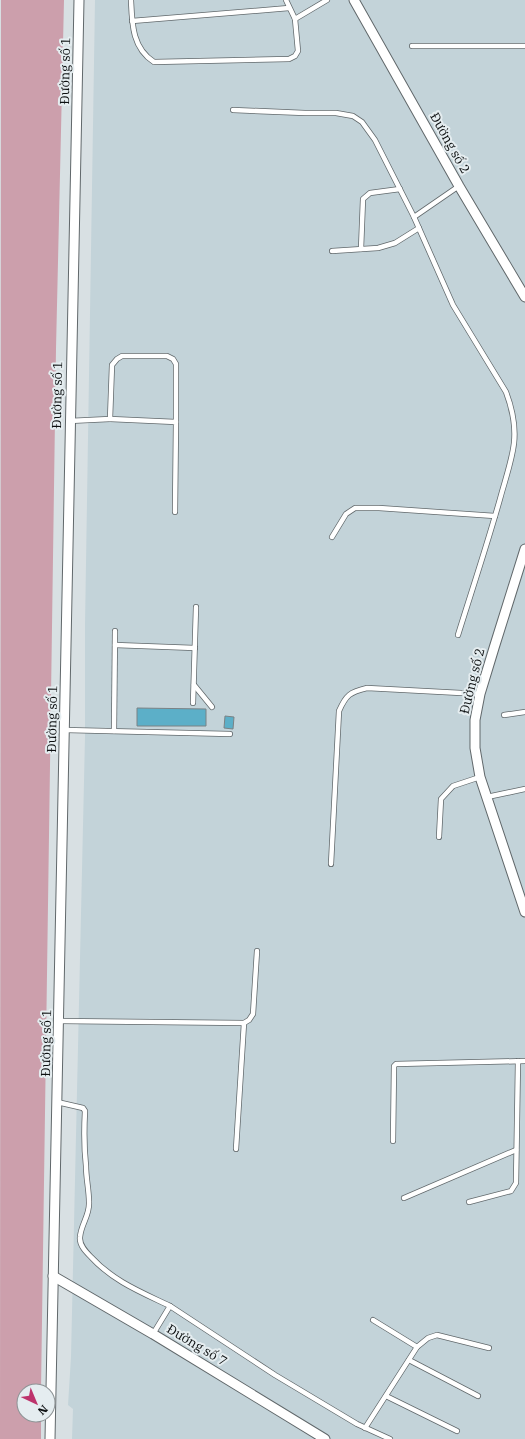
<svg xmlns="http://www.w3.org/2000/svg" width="525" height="1439" font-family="'IBM Plex Serif',serif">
  <rect width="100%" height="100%" fill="#d8e0e3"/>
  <!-- built -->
  <path fill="#c3d3d9" d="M95,0H525V1439H72L73,1409L68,1405L71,1357L85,737V626Z"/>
  <!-- green -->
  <path fill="#cc9fac" d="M1,0H64L56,349L41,1391H24V1415H41V1439H0Z"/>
  <!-- building -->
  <g fill="#5cafc8" stroke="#7b8285">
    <path d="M137,708L206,709V726H137Z"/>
    <path d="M225,716L234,717L233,729L224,728Z"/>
  </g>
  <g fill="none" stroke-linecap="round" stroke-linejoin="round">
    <!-- lane casing -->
    <g stroke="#61686b" stroke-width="6">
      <g id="lane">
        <path d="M131,0C132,23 132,48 154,62L289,59L295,56L298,51L295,19L286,0"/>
        <path d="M295,19L327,0"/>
        <path d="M132,21L289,8"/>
        <path d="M412,46H525"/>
        <path d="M233,110L305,113H336L353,116L362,122L375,140L414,217L459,186"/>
        <path d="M414,217L453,305L506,392C512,408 516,425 514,443C512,461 505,480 500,499C487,545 472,590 458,635"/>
        <path d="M361,249L363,199L370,193L400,189"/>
        <path d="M332,251L378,248L395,243L419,228"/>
        <path d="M110,419L176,422L175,512"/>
        <path d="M69,421L110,419L112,365L117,359L122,356H167L173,359L176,364V422"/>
        <path d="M332,537L346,514L355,508H379L495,516"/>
        <path d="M115,645L195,648"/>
        <path d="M194,685L212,707"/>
        <path d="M193,703L196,607"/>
        <path d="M504,715L525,712"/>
        <path d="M65,730L230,734"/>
        <path d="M114,731L115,631"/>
        <path d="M487,797L525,789"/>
        <path d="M439,837L441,799L453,786L480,777"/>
        <path d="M331,864L339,711C346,695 350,692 367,688L480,694"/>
        <path d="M59,1021L244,1023L249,1020L253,1014L257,951"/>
        <path d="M57,1102L83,1108L85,1111C84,1129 84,1148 86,1166C86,1178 89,1190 89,1202C90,1215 81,1224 80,1237C79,1245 86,1252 91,1257C113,1281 141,1292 170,1306L153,1334"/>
        <path d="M393,1141L394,1066L396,1064L525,1061"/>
        <path d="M236,1149L244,1023"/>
        <path d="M404,1198L516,1150"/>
        <path d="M469,1202L511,1191L516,1183L518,1061"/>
        <path d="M170,1306L275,1375L357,1424L390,1439"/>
        <path d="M417,1347L428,1338L437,1335L489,1348"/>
        <path d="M409,1360L478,1396"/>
        <path d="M386,1396L457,1431"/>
        <path d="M365,1428L417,1347L373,1320"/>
      </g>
    </g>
    <!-- street casing -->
    <g stroke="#61686b" stroke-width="11">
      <g id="street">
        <path d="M354,0L459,186L525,297"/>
        <path d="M525,549L494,648L480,694L475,720V748L480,777L525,912"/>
        <path d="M53,1276L153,1334L325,1439"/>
        <path d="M50,1439C61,959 68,480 79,0"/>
      </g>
    </g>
    <!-- lane -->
    <use href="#lane" stroke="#fff" stroke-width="4.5"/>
    <!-- street -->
    <use href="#street" stroke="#fff" stroke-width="9"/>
  </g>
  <g text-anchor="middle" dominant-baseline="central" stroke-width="4" stroke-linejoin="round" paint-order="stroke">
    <!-- street labels -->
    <g font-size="13" fill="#0c0f10" stroke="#e5edf0">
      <text transform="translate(65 71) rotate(-89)">Đường số 1</text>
      <text transform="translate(450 143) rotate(61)">Đường số 2</text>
      <text transform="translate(57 395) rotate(-89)">Đường số 1</text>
      <text transform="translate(472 681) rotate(-76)">Đường số 2</text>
      <text transform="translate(52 719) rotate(-89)">Đường số 1</text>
      <text transform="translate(46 1043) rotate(-89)">Đường số 1</text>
      <text transform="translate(197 1345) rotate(31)">Đường số 7</text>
    </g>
  </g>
  <!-- north arrow -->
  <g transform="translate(36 1403) rotate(136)"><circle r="19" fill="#e5edf0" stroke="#8e9496"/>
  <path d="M0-3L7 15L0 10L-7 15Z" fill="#bd336c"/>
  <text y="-6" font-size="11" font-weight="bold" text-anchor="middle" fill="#0c0f10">N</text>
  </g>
</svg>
